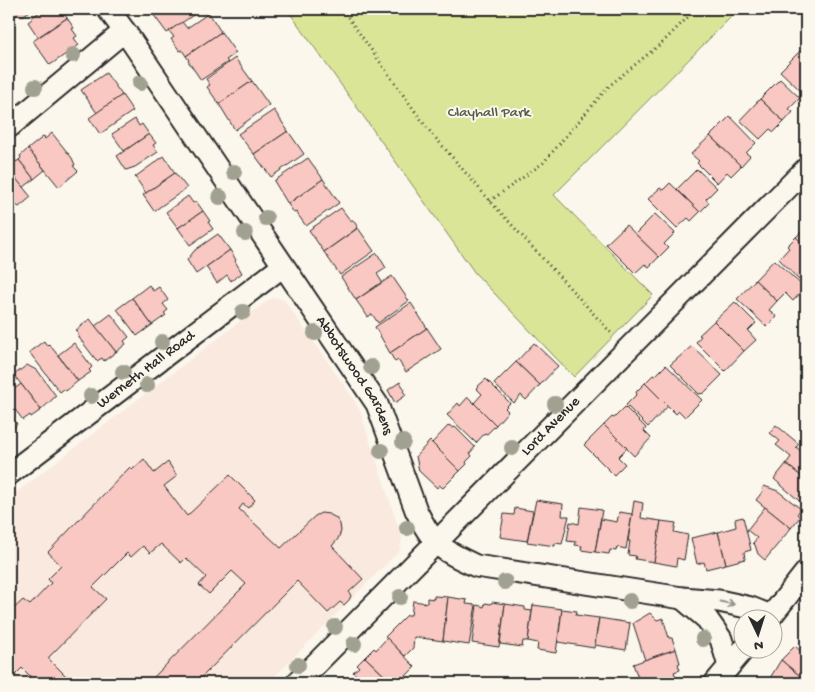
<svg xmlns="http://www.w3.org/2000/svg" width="815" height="692" font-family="'Gochi Hand',sans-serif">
  <rect width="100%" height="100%" fill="#fbf7ec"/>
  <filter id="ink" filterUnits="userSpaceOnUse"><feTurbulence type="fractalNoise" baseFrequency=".02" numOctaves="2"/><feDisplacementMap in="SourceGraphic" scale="10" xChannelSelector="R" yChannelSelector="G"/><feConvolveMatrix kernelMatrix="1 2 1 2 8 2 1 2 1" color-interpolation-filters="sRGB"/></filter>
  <g filter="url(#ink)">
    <!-- built -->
    <path fill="#fae9df" d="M275,297L284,300L351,395L360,411L402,538L400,550L268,683H9V498L267,301Z"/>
    <!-- green -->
    <path fill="#dae597" stroke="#828861" d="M287,9H739L554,195L653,295L574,377L475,273Z"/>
    <!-- building -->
    <g fill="#f9c8c2" stroke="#2b2b2b">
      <path d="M9,9H33L21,17L19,14L14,17Z"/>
      <path d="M44,9H61L67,18L38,37L28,22L32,19L31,18Z"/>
      <path d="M153,9H202L167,33L153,14L155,12Z"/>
      <path d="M209,13L221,32L186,56L182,50L180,51L171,39L174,37L169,31L182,22L187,28Z"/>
      <path d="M67,18L74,28L72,29L77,36L74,38L79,45L50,65L33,41Z"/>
      <path d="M221,32L236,53L226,60L228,62L201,80L188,61L189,60L186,56Z"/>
      <path d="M800,51L806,57V90L803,93L780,71Z"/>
      <path d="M235,58L252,81L219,104L207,87L210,85L206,79Z"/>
      <path d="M106,73L122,95L97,113L81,90Z"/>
      <path d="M780,79L800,98L789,109L793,112L784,122L760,99Z"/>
      <path d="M252,81L269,105L235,130L219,104Z"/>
      <path d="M122,95L133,111L100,134L89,118Z"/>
      <path d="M760,99L784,122L774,132L770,129L760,139L740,120Z"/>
      <path d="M274,110L288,131L254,154L238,134Z"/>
      <path d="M730,116L756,143L746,153L750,156L741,166L710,136Z"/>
      <path d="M135,119L139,126L142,124L149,134L124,151L112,134Z"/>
      <path d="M288,131L304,154L271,177L254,154Z"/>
      <path d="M52,133L72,158L75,165L73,166L78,171L59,187L28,149L44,136L45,139Z"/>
      <path d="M149,134L156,143L153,145L158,152L135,167L126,170L117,156Z"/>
      <path d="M710,136L741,166L731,176L727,172L717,183L697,163L699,161L691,154Z"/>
      <path d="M28,149L45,170L34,179L19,160L21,158L20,156Z"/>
      <path d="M164,156L175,173L146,193L135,177Z"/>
      <path d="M308,158L323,179L288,204L274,181Z"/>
      <path d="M15,160L16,162L19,160L34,179L23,188L9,170V165Z"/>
      <path d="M697,169L717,188L706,199L709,203L700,212L677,189Z"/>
      <path d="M9,170L31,197L19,207L9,200Z"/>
      <path d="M175,173L187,188L154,211L143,195Z"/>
      <path d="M323,179L339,203L306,226L296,212L294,213L288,204Z"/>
      <path d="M670,183L700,212L691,221L688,218L677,228L648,199L660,188L663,190Z"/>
      <path d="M188,196L193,203L196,201L203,211L178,228L166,212Z"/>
      <path d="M341,208L350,220H353L357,226L356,229L324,252L309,230Z"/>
      <path d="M203,211L210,221L208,222L213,229L190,245L178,228Z"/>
      <path d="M655,214L675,233L664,244L668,248L659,257L635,234Z"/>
      <path d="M626,225L659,257L649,267L645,264L635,273L606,244Z"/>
      <path d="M806,227V247L796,237Z"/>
      <path d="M358,228L374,251L340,275L324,252Z"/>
      <path d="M218,234L230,250L196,274L187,260L195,250Z"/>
      <path d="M796,237L806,247V273L799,280L779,259L789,248L787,246Z"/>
      <path d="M230,250L236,260L235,261L242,273L231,281L227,275L217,283L206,267Z"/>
      <path d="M377,253L386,268L377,274L382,282L356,300L341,277Z"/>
      <path d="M774,260L805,288L793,301L785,293L777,301L755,280Z"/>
      <path d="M392,276L409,301L378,323L372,314L368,317L356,300Z"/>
      <path d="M755,280L777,301L769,310L777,317L767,327L737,299Z"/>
      <path d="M149,285L153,291L159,287L168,300L163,304L168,310L164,313L166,315L152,325L132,298Z"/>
      <path d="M132,298L152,325L137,336L117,309Z"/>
      <path d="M735,302L756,323L748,331L756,340L744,351L714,321Z"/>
      <path d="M411,303L427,328L390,353L375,327Z"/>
      <path d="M111,314L129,337L124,341L126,344L116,352L95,326Z"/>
      <path d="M90,319L116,352L104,361L102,358L97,361L80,339L76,330Z"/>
      <path d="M714,321L744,351L725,371L696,342L701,336L699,335Z"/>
      <path d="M427,328L441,349L406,372L398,360L395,362L390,353Z"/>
      <path d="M44,341L47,346L49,344L78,381L66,391L64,389L60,392L29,352Z"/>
      <path d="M74,343L92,367L89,370L91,372L78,381L58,355Z"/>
      <path d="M534,343L558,366L540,385L516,362Z"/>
      <path d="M692,346L722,375L704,393L699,394L670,365Z"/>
      <path d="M516,362L540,385L526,400L521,395L514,403L494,384Z"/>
      <path d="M27,365L38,371L56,396L41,410L14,375Z"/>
      <path d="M666,365L702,400L685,417L679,411L676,414L645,383L653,375L655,376Z"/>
      <path d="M486,379L510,403L505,408L508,411L496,425L474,403L482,394L476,388Z"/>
      <path d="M400,382L405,390L403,391L406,395L395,403L388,390Z"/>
      <path d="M645,383L668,406L648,427L626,405L637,394L636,392Z"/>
      <path d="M21,384L41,410L31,417L30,415L23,420L9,402V393Z"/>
      <path d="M468,397L496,425L487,434L485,433L476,443L447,415L458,403L460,406Z"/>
      <path d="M625,407L646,428L644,431L651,438L634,456L604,425L612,417L614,418Z"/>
      <path d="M9,413L17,424L9,433Z"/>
      <path d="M449,425L453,428L455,427L475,447L470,453L472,456L466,462L467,464L460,471L432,443Z"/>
      <path d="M604,425L627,448L618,457L625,464L614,475L584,445Z"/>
      <path d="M776,425L799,444L796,447L806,455V480L786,464L791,457L776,445L780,441L770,433Z"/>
      <path d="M430,441L460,471L443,488L439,485L437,488L419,471L416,456Z"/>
      <path d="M144,459L154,473L168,462L177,476L164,486L187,516L230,475L255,500L248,508L243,504L239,509L281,548L315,516L321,513L329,514L336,518L340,524L341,531L338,539L332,546L363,579L349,592L351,596L349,600L344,605L340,602L328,613L297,581L196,683H148L246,584L232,571L209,594L199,585L206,577L186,558L181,563L161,544L150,553L143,546L131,557L127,553L93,587L106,599L48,658L73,683H37L22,668L9,681V626L14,620L9,615V613L23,600L30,605L51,583L48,579L61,566L48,552L130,467L132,470Z"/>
      <path d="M786,464L806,480V502L804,505L774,479Z"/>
      <path d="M764,486L778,491L801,509L797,514L800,517L791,528L756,500L763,491L762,489Z"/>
      <path d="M536,500L563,504L562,516H569L562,544L555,543V546L527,542Z"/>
      <path d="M634,501L643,503L641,518L661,521L654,562L635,559L636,556L628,555L630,541H628Z"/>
      <path d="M581,507L602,510L595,552L581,550L582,546L575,545L576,542L567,541L570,522L579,524Z"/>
      <path d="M765,507L791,528L765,560L758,554L755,545L753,543L757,538L747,530Z"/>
      <path d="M515,508L533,511L527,541L500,537L504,514L514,515Z"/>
      <path d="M619,512L632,514L626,549L617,547L616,551L610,550L609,554L595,552L601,519L617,522Z"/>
      <path d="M743,517L751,550L744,552L745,559L726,564L718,532L736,527L735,519Z"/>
      <path d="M661,521L676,523L674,532L688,535L684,560L677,558L676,566L654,562Z"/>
      <path d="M718,532L726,564L706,569L704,562L697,564L691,538Z"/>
      <path d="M434,596L448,597L443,641L414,637L413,648L405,656L385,637L407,615H411L413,601L427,603V598L434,599Z"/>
      <path d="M448,597L467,600L466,604L476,605L469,645L443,641Z"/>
      <path d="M492,602L505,604L499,647L472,643L477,605L484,607L485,603L491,604Z"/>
      <path d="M505,604L525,607V610L532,611L528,641H523L522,647L500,644Z"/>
      <path d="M533,605L562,609L556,653L537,650L538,643L528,641Z"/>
      <path d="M562,609L577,611L576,615L599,618L594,648L558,642Z"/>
      <path d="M650,613L657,620L663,618L669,638H672L676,649L645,660L633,623Z"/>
      <path d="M599,618L630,623L626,650L595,645Z"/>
      <path d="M387,638L415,667L399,683H392L365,657L374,648L376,650Z"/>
      <path d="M795,646L806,656V681L781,660Z"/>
      <path d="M676,649L680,663L678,664L680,670L674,672L678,683H648L647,681L640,683L633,664Z"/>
      <path d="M365,657L392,683H364L353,672L359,667L357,665Z"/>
      <path d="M781,660L806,681V683H777L770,678Z"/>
    </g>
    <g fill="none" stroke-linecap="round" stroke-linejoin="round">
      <!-- street casing -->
      <g stroke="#2b2b2b" stroke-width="25">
        <g id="street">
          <path id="s1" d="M108,9L126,33L377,404L416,510C433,545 441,550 476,566L682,598L719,601L751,608L771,616"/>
          <path d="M9,127L116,38L126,33"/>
          <path id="s2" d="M9,474L283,266"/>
          <path d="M682,598L707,619L721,639L729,666"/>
          <path d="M768,620L806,572"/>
          <path id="s3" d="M297,683L806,169"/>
          <path d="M715,683L743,650"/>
        </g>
      </g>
      <!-- path -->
      <g stroke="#2b2b2b" stroke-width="3" stroke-dasharray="1 4" stroke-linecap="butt">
        <path d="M342,9L427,128L490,201L613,335"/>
        <path d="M490,201L543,163L609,86L664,41L696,9"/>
      </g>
      <!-- street -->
      <use href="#street" stroke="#fbf7ec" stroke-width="21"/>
    </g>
    <!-- trees -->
    <g fill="#a1a191">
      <circle cx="73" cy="55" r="8"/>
      <circle cx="140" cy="83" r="8"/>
      <circle cx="35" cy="87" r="8"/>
      <circle cx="234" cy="172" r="8"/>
      <circle cx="220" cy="197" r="8"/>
      <circle cx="266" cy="218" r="8"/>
      <circle cx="245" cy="233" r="8"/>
      <circle cx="243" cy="312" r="8"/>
      <circle cx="315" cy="333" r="8"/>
      <circle cx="162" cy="342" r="8"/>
      <circle cx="371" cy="367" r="8"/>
      <circle cx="123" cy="372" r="8"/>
      <circle cx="147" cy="385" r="8"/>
      <circle cx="91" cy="396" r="8"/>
      <circle cx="555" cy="404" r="8"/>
      <circle cx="403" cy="442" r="8"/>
      <circle cx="512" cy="448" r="8"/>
      <circle cx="381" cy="451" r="8"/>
      <circle cx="407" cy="528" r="8"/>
      <circle cx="505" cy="582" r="8"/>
      <circle cx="400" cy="597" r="8"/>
      <circle cx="630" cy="601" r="8"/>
      <circle cx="335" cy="627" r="8"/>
      <circle cx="703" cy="639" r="8"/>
      <circle cx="354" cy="644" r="8"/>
      <circle cx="298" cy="665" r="8"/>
    </g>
    <!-- one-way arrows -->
    <defs><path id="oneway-shaft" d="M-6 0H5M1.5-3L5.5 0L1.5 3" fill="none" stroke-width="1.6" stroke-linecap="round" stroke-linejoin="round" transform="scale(1.25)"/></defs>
    <use stroke="#93918c" href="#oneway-shaft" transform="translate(727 603) rotate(12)"/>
  </g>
  <g text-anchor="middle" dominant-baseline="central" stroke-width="4" stroke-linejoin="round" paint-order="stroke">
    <!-- park labels -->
    <g font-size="15" fill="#575a46" stroke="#fbf7ec">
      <text x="489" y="113">Clayhall Park</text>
    </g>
    <!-- street labels -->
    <g font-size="15" fill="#2b2b2b" stroke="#fbf7ec">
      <text stroke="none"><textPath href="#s2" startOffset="172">Werneth Hall Road</textPath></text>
      <text stroke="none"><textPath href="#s1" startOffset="442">Abbotswood Gardens</textPath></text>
      <text stroke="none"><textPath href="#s3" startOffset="361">Lord Avenue</textPath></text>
    </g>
  </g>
  <!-- margin -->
  <rect width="815" height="692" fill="none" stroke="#fbf7ec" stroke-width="30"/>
  <rect x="15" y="15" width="785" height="662" fill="none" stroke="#2b2b2b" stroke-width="2" filter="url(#ink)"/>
  <!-- north arrow -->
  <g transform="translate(758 634) rotate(176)"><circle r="24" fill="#fbf7ec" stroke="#a8a59f"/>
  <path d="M0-4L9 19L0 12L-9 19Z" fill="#2b2b2b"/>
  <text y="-8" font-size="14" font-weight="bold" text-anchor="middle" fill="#2b2b2b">N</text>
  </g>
</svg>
